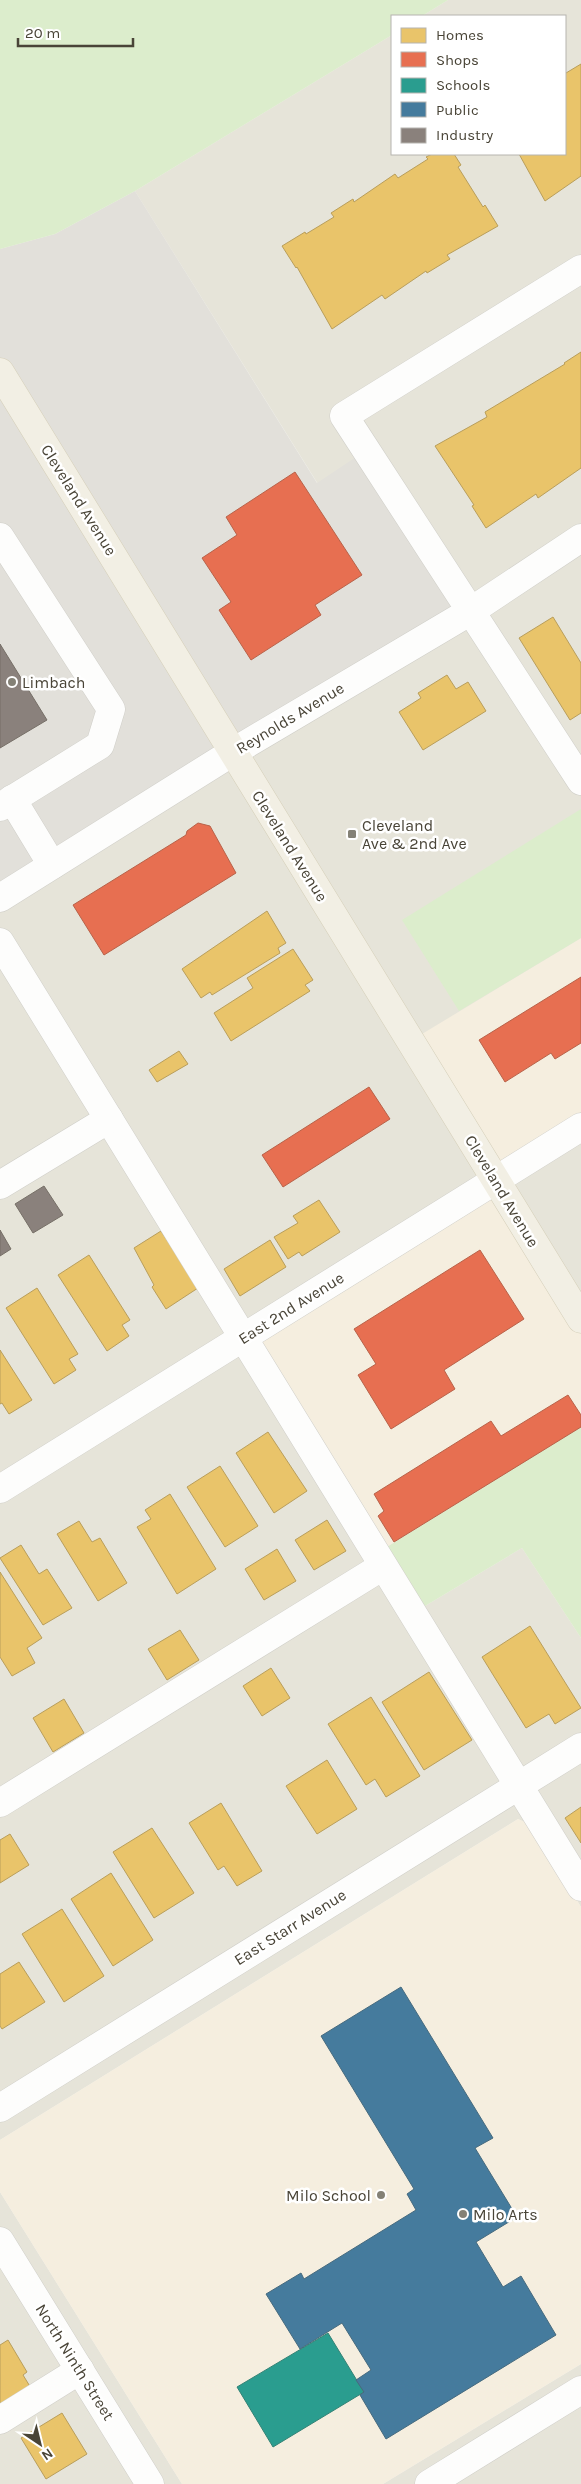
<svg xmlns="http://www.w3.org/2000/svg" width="581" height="2484" font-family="Karla,sans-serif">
  <rect width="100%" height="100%" fill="#f2f1ec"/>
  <!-- residential -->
  <g fill="#e6e4d9">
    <path d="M448,0H581V1318L251,1341L420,1609L522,1548L581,1638V1907L531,1825L518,1819L0,2140V899L359,456L318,484L135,191L392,35V154H565V16H422Z"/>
    <path d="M0,2192L182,2484H0Z"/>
    <path d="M581,2364V2484H383Z"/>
  </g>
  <!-- commercial -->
  <g fill="#f5eedf">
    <path d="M581,938V1112L499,1164L422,1034Z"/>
    <path d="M499,1188L581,1318V1427L382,1550L251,1341Z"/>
    <path d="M518,1819L531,1825L581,1907V2364L383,2484H182L0,2192V2140Z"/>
  </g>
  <!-- industrial -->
  <path fill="#e2e0da" d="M135,191L317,483L359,455L451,607L0,891V249L55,234Z"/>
  <!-- green -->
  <g fill="#dcedcc">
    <path d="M0,0H448L422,16H392V35L135,191L55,234L0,249Z"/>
    <path d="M581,809V938L459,1011L402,920Z"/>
    <path d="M581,1427V1638L522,1548L420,1609L382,1550Z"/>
  </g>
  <!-- homes -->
  <g fill="#e9c46a" stroke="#b99e5b">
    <path d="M581,64V176L545,201L519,154H565V72L566,73Z"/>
    <path d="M432,154H454L461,165L458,167L483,207L485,205L498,226L447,255L450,259L427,273L426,271L385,299L382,295L332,329L297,267L296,268L282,246L305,232L306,234L334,217L331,213L353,199L354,202L395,174L398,178L428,159L426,157Z"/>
    <path d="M581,352V468L538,498L536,494L486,528L472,506L474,505L435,446L487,417L485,412L565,364L564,363Z"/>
    <path d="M553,617L581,663V713L570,720L519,638Z"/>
    <path d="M447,675L456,689L468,682L486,711L423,750L399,712L421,698L418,693Z"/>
    <path d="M267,911L286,943L278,948L280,953L212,995L210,992L201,998L182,969Z"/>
    <path d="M293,949L313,980L305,985L310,991L231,1041L214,1013L253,988L247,978Z"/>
    <path d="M179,1051L188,1064L157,1082L149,1070Z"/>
    <path d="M319,1200L340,1232L302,1256L299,1252L288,1259L274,1237L298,1223L293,1216Z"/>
    <path d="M161,1231L198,1288L166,1309L152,1287L154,1285L134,1248Z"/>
    <path d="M270,1240L286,1267L240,1296L224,1269Z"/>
    <path d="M89,1255L130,1320L122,1325L129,1336L107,1351L58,1275Z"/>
    <path d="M37,1288L78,1354L69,1359L76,1370L54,1384L6,1308Z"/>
    <path d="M0,1350L32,1400L9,1414L2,1403L0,1404Z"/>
    <path d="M268,1432L307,1491L274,1513L236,1453Z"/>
    <path d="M220,1466L258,1526L225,1547L187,1487Z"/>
    <path d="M170,1494L216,1569L177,1594L137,1527L151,1519L145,1510Z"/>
    <path d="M327,1520L346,1551L314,1570L295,1540Z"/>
    <path d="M79,1521L92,1542L100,1538L127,1583L98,1601L57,1534Z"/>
    <path d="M21,1545L39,1574L47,1569L72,1608L43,1625L0,1558Z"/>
    <path d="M277,1549L296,1581L264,1600L245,1569Z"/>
    <path d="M0,1572L42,1638L27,1648L35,1663L12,1676L0,1657Z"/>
    <path d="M530,1626L581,1708L555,1724L549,1714L526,1728L482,1657Z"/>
    <path d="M180,1630L199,1660L167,1680L148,1649Z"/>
    <path d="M271,1668L290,1698L262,1716L243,1686Z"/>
    <path d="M429,1672L472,1740L424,1770L382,1702Z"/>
    <path d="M371,1697L420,1776L386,1797L375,1779L366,1785L328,1724Z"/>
    <path d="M64,1699L84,1733L53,1752L33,1718Z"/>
    <path d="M327,1760L357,1809L317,1834L286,1786Z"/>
    <path d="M221,1803L262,1871L237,1886L224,1866L218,1870L189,1823Z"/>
    <path d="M581,1807V1843L565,1818Z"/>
    <path d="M152,1828L194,1893L154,1918L113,1852Z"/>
    <path d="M10,1834L29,1865L0,1883V1840Z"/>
    <path d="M111,1873L153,1940L113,1966L71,1899Z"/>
    <path d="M62,1909L104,1976L64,2002L22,1934Z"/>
    <path d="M19,1962L45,2002L2,2029L0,2026V1974Z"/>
    <path d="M8,2340L27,2372L23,2375L34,2393L0,2414V2345Z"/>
    <path d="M62,2413L87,2454L46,2479L21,2438Z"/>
  </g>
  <!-- shops -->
  <g fill="#e76f51" stroke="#b86249">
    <path d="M295,472L362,575L315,605L321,615L251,660L219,610L231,602L202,558L237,535L226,517Z"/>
    <path d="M198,823L210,826L236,873L104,955L73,905L186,835L187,831Z"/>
    <path d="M581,977V1043L555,1059L551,1053L505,1082L479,1040Z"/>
    <path d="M369,1087L390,1119L283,1187L262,1155Z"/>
    <path d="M480,1250L524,1319L444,1370L455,1389L391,1429L358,1375L376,1364L354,1329Z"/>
    <path d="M568,1395L581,1415V1427L394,1542L378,1516L384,1511L374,1494L491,1421L501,1436Z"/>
  </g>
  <!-- schools -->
  <path fill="#2a9d8f" stroke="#338275" d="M328,2333L364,2392L273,2447L237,2387Z"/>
  <!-- public -->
  <path fill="#457b9d" stroke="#466a7e" d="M401,1987L493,2138L475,2148L517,2217L476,2242L503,2287L521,2276L556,2335L386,2439L360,2395L364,2392L356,2380L371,2370L342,2323L300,2349L266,2294L301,2273L304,2279L416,2210L407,2194L414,2189L321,2036Z"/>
  <!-- industry -->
  <g fill="#8a817c" stroke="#766f67">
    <path d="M0,644L47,720L0,748Z"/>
    <path d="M44,1186L63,1215L33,1233L15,1204Z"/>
    <path d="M0,1230L11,1249L0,1256Z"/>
  </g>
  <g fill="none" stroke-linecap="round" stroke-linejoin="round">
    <!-- minor casing -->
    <g stroke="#d0cfc9" stroke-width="29">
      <g id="minor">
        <path d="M581,269L344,416L581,781"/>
        <path d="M0,537L111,709L100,745L0,807"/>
        <path d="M12,799L52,865"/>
        <path d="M0,898L233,752L471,611L581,538"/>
        <path d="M0,942L581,1887"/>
        <path d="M0,1185L109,1119"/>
        <path d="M0,1489L581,1127"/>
        <path d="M0,1803L383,1566"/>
        <path d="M0,2108L581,1747"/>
        <path d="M0,2241L150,2484"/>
        <path d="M0,2420L80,2370"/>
        <path d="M429,2484L581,2390"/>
      </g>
    </g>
    <!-- major casing -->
    <g stroke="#d5cfb9" stroke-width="29">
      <path id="major" d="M0,372L581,1319"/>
    </g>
    <!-- minor -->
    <use href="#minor" stroke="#fdfdfc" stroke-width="28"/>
    <!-- major -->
    <use href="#major" stroke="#f2efe4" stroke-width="28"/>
  </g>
  <!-- markers -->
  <g fill="#848176" stroke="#fff" stroke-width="2">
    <circle cx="12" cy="682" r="5"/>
    <rect x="347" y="829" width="10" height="10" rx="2.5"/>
    <circle cx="381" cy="2195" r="5"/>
    <circle cx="463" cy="2214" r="5"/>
  </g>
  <g text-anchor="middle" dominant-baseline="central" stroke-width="5" stroke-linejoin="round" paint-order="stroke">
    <!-- street labels -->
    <g font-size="16" fill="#494437" stroke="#fff">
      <text transform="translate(79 500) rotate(58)">Cleveland Avenue</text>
      <text transform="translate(290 718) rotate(-31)">Reynolds Avenue</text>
      <text transform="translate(290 846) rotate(58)">Cleveland Avenue</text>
      <text transform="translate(502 1191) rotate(59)">Cleveland Avenue</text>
      <text transform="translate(291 1308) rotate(-32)">East 2nd Avenue</text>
      <text transform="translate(290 1927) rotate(-32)">East Starr Avenue</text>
      <text transform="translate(75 2362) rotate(58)">North Ninth Street</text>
    </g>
    <!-- poi labels -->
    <g font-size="16" fill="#494437" stroke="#fff" text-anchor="start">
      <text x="22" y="682">Limbach</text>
      <text x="362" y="825">Cleveland<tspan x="362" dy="18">Ave &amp; 2nd Ave</tspan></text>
      <text x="371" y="2195" text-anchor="end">Milo School</text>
      <text x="473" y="2214">Milo Arts</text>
    </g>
  </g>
  <!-- legend -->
  <rect x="391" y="15" width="175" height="140" fill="#ffffff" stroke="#b6b4af"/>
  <rect x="401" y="28" width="25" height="15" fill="#e9c46a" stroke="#b6b4af"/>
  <text x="436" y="40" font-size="15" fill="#494437">Homes</text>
  <rect x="401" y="52" width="25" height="15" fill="#e76f51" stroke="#b6b4af"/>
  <text x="436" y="65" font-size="15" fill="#494437">Shops</text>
  <rect x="401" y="78" width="25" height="15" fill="#2a9d8f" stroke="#b6b4af"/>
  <text x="436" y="90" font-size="15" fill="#494437">Schools</text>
  <rect x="401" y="102" width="25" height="15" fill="#457b9d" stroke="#b6b4af"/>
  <text x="436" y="115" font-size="15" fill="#494437">Public</text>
  <rect x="401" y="128" width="25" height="15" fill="#8a817c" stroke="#b6b4af"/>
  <text x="436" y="140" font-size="15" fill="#494437">Industry</text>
  <!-- north arrow -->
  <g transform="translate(40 2444) rotate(145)" stroke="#ffffff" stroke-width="4" paint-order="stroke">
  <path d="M0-4L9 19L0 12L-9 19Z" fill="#494437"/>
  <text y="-8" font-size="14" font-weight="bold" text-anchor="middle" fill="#494437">N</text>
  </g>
  <!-- scale -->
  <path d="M18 38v8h115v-8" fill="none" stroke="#494437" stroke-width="2.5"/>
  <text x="25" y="38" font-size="15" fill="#494437" stroke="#ffffff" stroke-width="4" paint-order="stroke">20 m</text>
</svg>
